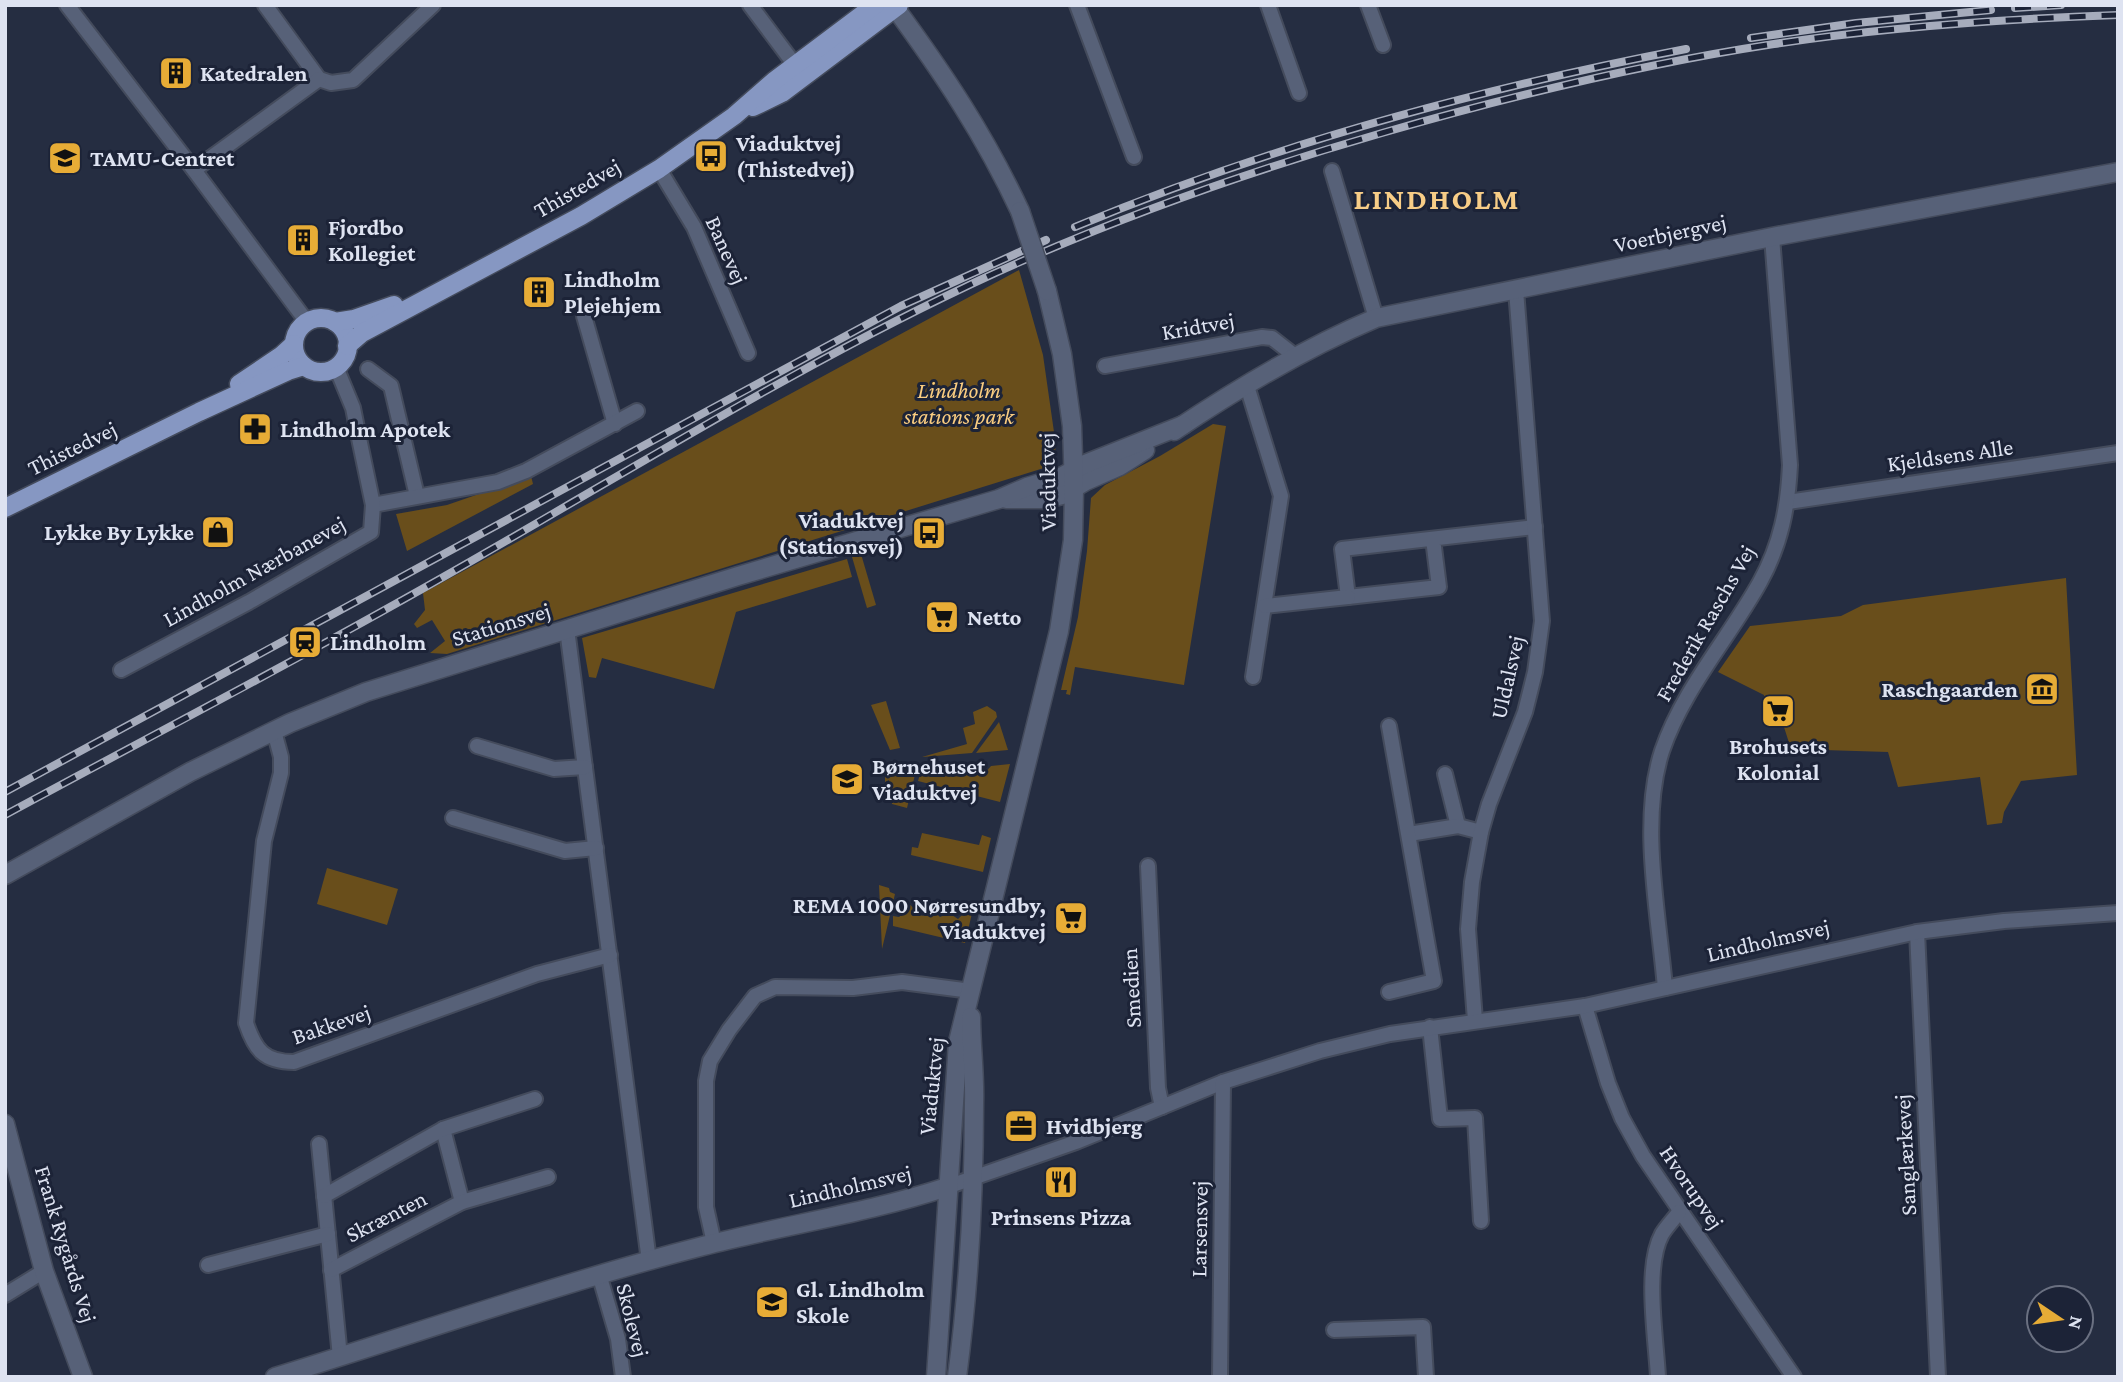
<svg xmlns="http://www.w3.org/2000/svg" width="2123" height="1382" font-family="'Crimson Pro',serif">
  <rect width="100%" height="100%" fill="#252d41"/>
  <!-- green -->
  <g fill="#694e1b">
    <path d="M1019,270L1043,355L1056,446L1053,462L1047,467L447,654L430,653L445,641L432,620L417,628L414,624L425,610L423,593Z"/>
    <path d="M1213,424L1226,426L1184,685L1075,667L1070,695L1066,694L1067,690H1061L1078,617L1087,551L1091,498L1105,485L1160,456Z"/>
    <path d="M531,476L533,484L407,551L396,514L447,505Z"/>
    <path d="M861,554L876,605L867,608L852,557Z"/>
    <path d="M847,559L852,577L736,612L714,689L602,658L596,678L589,677L582,638Z"/>
    <path d="M2066,578L2077,775L2021,781L2004,812L2002,823L1987,825L1980,777L1898,787L1888,752L1791,749L1783,724L1766,723L1764,695L1718,672L1750,626L1841,616L1863,605Z"/>
    <path d="M886,701L900,748L890,750L871,705Z"/>
    <path d="M987,706L996,712L997,717L972,753L922,757L967,744L963,728L975,724L973,712Z"/>
    <path d="M999,722L1008,750L976,753Z"/>
    <path d="M918,762L907,808L892,804L889,780L885,782V770L898,772L913,763Z"/>
    <path d="M1010,764L1000,802L918,781L922,767L936,771L950,769L964,773L975,768L982,776L991,766Z"/>
    <path d="M922,833L979,845L982,835L991,838L983,872L911,855L912,847L918,848Z"/>
    <path d="M327,868L398,889L387,925L317,904Z"/>
    <path d="M879,885L889,888L890,892L895,894L882,949Z"/>
    <path d="M905,900L922,916L933,910L940,917L949,913L958,919L963,914L966,906L973,909L965,943L893,926V916L899,917L904,913Z"/>
  </g>
  <g fill="none" stroke-linecap="round" stroke-linejoin="round">
    <!-- street casing -->
    <g stroke="#444b5c" stroke-width="18">
      <g id="street">
        <path d="M67,5L194,170L307,322"/>
        <path d="M265,5L319,79L331,83L353,80L433,5"/>
        <path d="M750,5L801,73"/>
        <path d="M1077,5L1134,157"/>
        <path d="M1268,5L1299,93"/>
        <path d="M1368,5L1383,45"/>
        <path d="M659,169L694,227L748,353"/>
        <path d="M194,170L319,79"/>
        <path d="M1332,171L1376,318"/>
        <path d="M584,316L615,424"/>
        <path d="M1105,366L1262,337L1272,338L1295,356"/>
        <path d="M368,369L391,386L417,496"/>
        <path d="M1247,386L1281,496L1253,677"/>
        <path d="M1788,502L2118,453"/>
        <path d="M373,505L498,482L526,471L637,411"/>
        <path d="M1433,539L1439,587L1348,597L1342,549L1535,527"/>
        <path d="M1265,606L1348,597"/>
        <path d="M567,629L649,1261"/>
        <path d="M121,670L249,602L371,532L373,505L360,443L353,408L336,367"/>
        <path d="M274,731L281,757V773L264,841L246,1023C255,1050 264,1062 294,1062L537,974L610,955"/>
        <path d="M477,746L554,769L585,767"/>
        <path d="M1445,774L1458,826"/>
        <path d="M453,818L565,851L596,848"/>
        <path d="M1409,834L1458,826L1481,832"/>
        <path d="M1148,866L1158,1088L1162,1107"/>
        <path d="M1917,932L1938,1377"/>
        <path d="M1665,988C1659,915 1639,822 1662,751C1683,689 1729,638 1760,582C1781,544 1788,507 1790,465L1772,237"/>
        <path d="M1389,992L1434,981L1389,726"/>
        <path d="M1585,1006L1608,1083L1622,1118L1643,1156L1794,1377"/>
        <path d="M1475,1020L1468,929L1472,882L1481,832L1489,804L1525,712L1535,672L1542,621L1516,290"/>
        <path d="M1430,1027L1440,1119L1475,1118L1481,1221"/>
        <path d="M443,1129L462,1202"/>
        <path d="M319,1144L340,1357"/>
        <path d="M947,1187L1076,1142L1223,1082L1320,1051L1390,1034L1585,1006L1917,932L2004,921L2118,913"/>
        <path d="M324,1196L443,1129L535,1099"/>
        <path d="M714,1243L706,1207V1081L710,1061L729,1030L755,996L775,987L853,988L902,982L971,991"/>
        <path d="M208,1265L328,1234"/>
        <path d="M331,1270L462,1202L548,1177"/>
        <path d="M599,1274L618,1339L623,1377"/>
        <path d="M5,1295L44,1271"/>
        <path d="M1334,1330L1423,1327L1426,1377"/>
        <path d="M1220,1377L1223,1082"/>
        <path d="M1658,1377C1656,1338 1644,1267 1662,1234C1667,1226 1674,1219 1679,1212"/>
      </g>
    </g>
    <!-- secondary casing -->
    <g stroke="#444b5c" stroke-width="21">
      <g id="secondary">
        <path d="M893,5C943,73 984,134 1020,211"/>
        <path d="M1174,431C1238,388 1305,348 1376,318L1772,237L2118,172"/>
        <path d="M1006,499H1046L1062,495L1086,481L1120,466L1145,450"/>
        <path d="M5,875L190,772L290,723L366,692L738,576L999,499L1027,487L1061,477L1085,464L1183,425"/>
        <path d="M5,1124L44,1271L83,1377"/>
        <path d="M275,1377C418,1333 559,1283 703,1246C784,1225 868,1213 947,1187"/>
        <path d="M936,1377L958,1042L1059,631L1073,540L1074,488L1072,426L1062,354L1047,291"/>
        <path d="M957,1377C969,1287 974,1194 974,1103C975,1074 971,1046 971,1017"/>
      </g>
    </g>
    <!-- primary casing -->
    <g stroke="#444b5c" stroke-width="21">
      <g id="primary">
        <path d="M753,107L782,93L899,5"/>
        <circle cx="321" cy="345" r="27"/>
        <path d="M335,322L354,319L394,305"/>
        <path d="M347,346L362,333L581,216L659,169L734,116L774,81L875,5"/>
        <path d="M239,384L282,355L294,344"/>
        <path d="M5,508L199,412L288,371L304,366"/>
      </g>
    </g>
    <!-- street -->
    <use href="#street" stroke="#576178" stroke-width="14"/>
    <!-- secondary -->
    <use href="#secondary" stroke="#576178" stroke-width="18"/>
    <!-- primary -->
    <use href="#primary" stroke="#8697c2" stroke-width="18"/>
    <!-- rail casing -->
    <g stroke="#a6acbc" stroke-width="8">
      <g id="rail">
        <path d="M2015,8L2061,5"/>
        <path d="M1751,38L1856,23L1991,10"/>
        <path d="M1075,227C1272,145 1477,89 1686,49"/>
        <path d="M5,792L901,306L1046,240"/>
        <path d="M5,815C164,729 324,646 480,556C649,459 816,355 993,274C1119,217 1250,171 1382,133C1511,96 1642,64 1774,44C1888,27 2003,19 2118,15"/>
      </g>
    </g>
    <!-- rail -->
    <use href="#rail" stroke="#1c2337" stroke-width="5" stroke-dasharray="16" stroke-linecap="butt"/>
    <!-- secondary-bridge casing -->
    <g stroke="#444b5c" stroke-width="21" stroke-linecap="butt">
      <path id="secondary-bridge" d="M1020,211L1047,291"/>
    </g>
    <!-- secondary-bridge -->
    <use href="#secondary-bridge" stroke="#576178" stroke-width="18"/>
  </g>
  <!-- icons -->
  <defs>
    <g id="building-square" transform="scale(1.75)"><rect x="-9" y="-9" width="18" height="18" rx="4" fill="#e7ac36" stroke="#1c2337"/><path d="M-4-6H4V6H1V3H-1V6H-4ZM-2.5-4.3h1.7v1.8h-1.7ZM.8-4.3h1.7v1.8H.8ZM-2.5-1h1.7V.8h-1.7ZM.8-1h1.7V.8H.8Z" fill="#111"/></g>
    <g id="bus-square" transform="scale(1.75)"><rect x="-9" y="-9" width="18" height="18" rx="4" fill="#e7ac36" stroke="#1c2337"/><path d="M-5-6H5V4H4V6H2V4H-2V6H-4V4H-5ZM-3.5-4V0h7V-4ZM-3.5 1.2v1.5H-2V1.2ZM2 1.2v1.5H3.5V1.2Z" fill="#111"/></g>
    <g id="school-square" transform="scale(1.75)"><rect x="-9" y="-9" width="18" height="18" rx="4" fill="#e7ac36" stroke="#1c2337"/><path d="M0-5L7-2L0 1L-7-2ZM-4 1L0 2.5L4 1V4Q0 6-4 4Z" fill="#111"/></g>
    <g id="pharmacy-square" transform="scale(1.75)"><rect x="-9" y="-9" width="18" height="18" rx="4" fill="#e7ac36" stroke="#1c2337"/><path d="M-2-6h4v4h4v4h-4v4h-4v-4h-4v-4h4Z" fill="#111"/></g>
    <g id="shop-square" transform="scale(1.75)"><rect x="-9" y="-9" width="18" height="18" rx="4" fill="#e7ac36" stroke="#1c2337"/><path d="M-5-2.5h2.3a2.7 3.5 0 0 1 5.4 0H5L5.5 6h-11ZM-1.5-2.5h3a1.5 2.3 0 0 0-3 0Z" fill="#111"/></g>
    <g id="supermarket-square" transform="scale(1.75)"><rect x="-9" y="-9" width="18" height="18" rx="4" fill="#e7ac36" stroke="#1c2337"/><path d="M-6-5.5h2.5l.6 2H6L4.5 2H-2.5L-4.4-4H-6ZM-1.5 3.2a1.3 1.3 0 1 0 .1 0ZM3 3.2a1.3 1.3 0 1 0 .1 0Z" fill="#111"/></g>
    <g id="station-square" transform="scale(1.75)"><rect x="-9" y="-9" width="18" height="18" rx="4" fill="#e7ac36" stroke="#1c2337"/><path d="M-3-6H3Q5-6 5-4V2Q5 4 3 4L4.5 6H3L1.5 4h-3L-3 6H-4.5L-3 4Q-5 4-5 2V-4Q-5-6-3-6ZM-3.5-4v3h7v-3ZM-3.5 1v1.5H-2V1ZM2 1v1.5H3.5V1Z" fill="#111"/></g>
    <g id="museum-square" transform="scale(1.75)"><rect x="-9" y="-9" width="18" height="18" rx="4" fill="#e7ac36" stroke="#1c2337"/><path d="M0-6L6-3V-2H-6V-3ZM-5-1h2V3h-2ZM-1-1h2V3h-2ZM3-1h2V3H3ZM-6 4H6V6H-6Z" fill="#111"/></g>
    <g id="office-square" transform="scale(1.75)"><rect x="-9" y="-9" width="18" height="18" rx="4" fill="#e7ac36" stroke="#1c2337"/><path d="M-6-3h4V-5.5h4V-3h4V5H-6ZM-1-4.5V-3h2v-1.5ZM-6 0V1H6V0Z" fill="#111"/></g>
    <g id="restaurant-square" transform="scale(1.75)"><rect x="-9" y="-9" width="18" height="18" rx="4" fill="#e7ac36" stroke="#1c2337"/><path d="M-5-6h1v4h1v-4h1v4h1v-4h1v5L-1.5 .5V6h-2V.5L-5-1ZM5-6V6H3V1.5H1.5Q1.5-4 5-6Z" fill="#111"/></g>
  </defs>
  <g fill-rule="evenodd">
    <use href="#building-square" x="176" y="73"/>
    <use href="#bus-square" x="711" y="156"/>
    <use href="#school-square" x="65" y="158"/>
    <use href="#building-square" x="303" y="240"/>
    <use href="#building-square" x="539" y="292"/>
    <use href="#pharmacy-square" x="255" y="429"/>
    <use href="#shop-square" x="218" y="532"/>
    <use href="#bus-square" x="929" y="533"/>
    <use href="#supermarket-square" x="942" y="617"/>
    <use href="#station-square" x="305" y="642"/>
    <use href="#museum-square" x="2042" y="689"/>
    <use href="#supermarket-square" x="1778" y="711"/>
    <use href="#school-square" x="847" y="779"/>
    <use href="#supermarket-square" x="1071" y="918"/>
    <use href="#office-square" x="1021" y="1126"/>
    <use href="#restaurant-square" x="1061" y="1182"/>
    <use href="#school-square" x="772" y="1302"/>
  </g>
  <g text-anchor="middle" dominant-baseline="central" stroke-width="6" stroke-linejoin="round" paint-order="stroke">
    <!-- poi labels -->
    <g font-size="23" font-weight="bold" fill="#dee3f1" stroke="#1c2337" text-anchor="start">
      <text x="200" y="73">Katedralen</text>
      <text x="736" y="143">Viaduktvej<tspan x="736" dy="26">(Thistedvej)</tspan></text>
      <text x="90" y="158">TAMU-Centret</text>
      <text x="328" y="227">Fjordbo<tspan x="328" dy="26">Kollegiet</tspan></text>
      <text x="564" y="279">Lindholm<tspan x="564" dy="26">Plejehjem</tspan></text>
      <text x="280" y="429">Lindholm Apotek</text>
      <text x="904" y="520" text-anchor="end">Viaduktvej<tspan x="904" dy="26">(Stationsvej)</tspan></text>
      <text x="194" y="532" text-anchor="end">Lykke By Lykke</text>
      <text x="967" y="617">Netto</text>
      <text x="330" y="642">Lindholm</text>
      <text x="2018" y="689" text-anchor="end">Raschgaarden</text>
      <text x="1778" y="746" text-anchor="middle">Brohusets<tspan x="1778" dy="26">Kolonial</tspan></text>
      <text x="872" y="766">Børnehuset<tspan x="872" dy="26">Viaduktvej</tspan></text>
      <text x="1046" y="905" text-anchor="end">REMA 1000 Nørresundby,<tspan x="1046" dy="26">Viaduktvej</tspan></text>
      <text x="1046" y="1126">Hvidbjerg</text>
      <text x="1061" y="1217" text-anchor="middle">Prinsens Pizza</text>
      <text x="796" y="1289">Gl. Lindholm<tspan x="796" dy="26">Skole</tspan></text>
    </g>
    <!-- street labels -->
    <g font-size="23" fill="#dee3f1" stroke="#1c2337">
      <text transform="translate(577 188) rotate(-30)">Thistedvej</text>
      <text transform="translate(1670 233) rotate(-12)">Voerbjergvej</text>
      <text transform="translate(727 250) rotate(66)">Banevej</text>
      <text transform="translate(1198 326) rotate(-10)">Kridtvej</text>
      <text transform="translate(72 448) rotate(-26)">Thistedvej</text>
      <text transform="translate(1950 455) rotate(-8)">Kjeldsens Alle</text>
      <text transform="translate(1047 482) rotate(-91)">Viaduktvej</text>
      <text transform="translate(254 571) rotate(-29)">Lindholm Nærbanevej</text>
      <text transform="translate(1705 623) rotate(-60)">Frederik Raschs Vej</text>
      <text transform="translate(501 624) rotate(-17)">Stationsvej</text>
      <text transform="translate(1507 677) rotate(-77)">Uldalsvej</text>
      <text transform="translate(1768 940) rotate(-13)">Lindholmsvej</text>
      <text transform="translate(1131 988) rotate(-93)">Smedien</text>
      <text transform="translate(331 1024) rotate(-19)">Bakkevej</text>
      <text transform="translate(931 1086) rotate(-84)">Viaduktvej</text>
      <text transform="translate(1905 1155) rotate(-93)">Sanglærkevej</text>
      <text transform="translate(850 1186) rotate(-13)">Lindholmsvej</text>
      <text transform="translate(1692 1187) rotate(56)">Hvorupvej</text>
      <text transform="translate(386 1216) rotate(-27)">Skrænten</text>
      <text transform="translate(1199 1229) rotate(-89)">Larsensvej</text>
      <text transform="translate(66 1244) rotate(73)">Frank Rygårds Vej</text>
      <text transform="translate(633 1320) rotate(76)">Skolevej</text>
    </g>
    <!-- park labels -->
    <g font-size="23" font-style="italic" fill="#facd81" stroke="#1c2337">
      <text x="959" y="390">Lindholm<tspan x="959" dy="26">stations park</tspan></text>
    </g>
    <!-- district labels -->
    <g font-size="30" font-weight="bold" letter-spacing="2" fill="#f7cd87" stroke="#1c2337">
      <text x="1437" y="198">LINDHOLM</text>
    </g>
  </g>
  <!-- border -->
  <rect width="2123" height="1382" fill="none" stroke="#dee3f1" stroke-width="14"/>
  <!-- north arrow -->
  <g transform="translate(2060 1319) rotate(103)"><circle r="33" fill="#1c2337" stroke="#6a7081" stroke-width="2"/>
  <path d="M0-5L12 26L0 18L-12 26Z" fill="#e7ac36"/>
  <text y="-10" font-size="19" font-weight="bold" text-anchor="middle" fill="#dee3f1">N</text>
  </g>
</svg>
